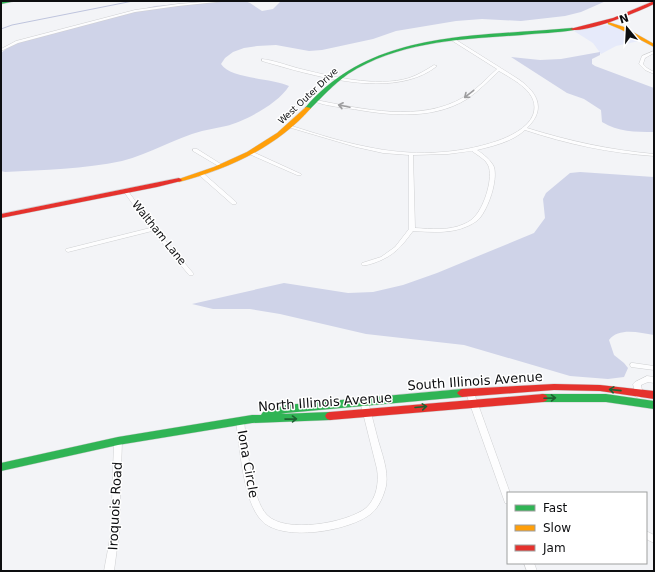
<svg xmlns="http://www.w3.org/2000/svg" width="655" height="572" font-family="'DejaVu Sans',sans-serif">
  <rect width="100%" height="100%" fill="#f3f4f7"/>
  <!-- green -->
  <path fill="#e6eafa" d="M606,25L620,28L639,41L616,46L601,54L593,43L574,31Z"/>
  <!-- forest -->
  <g fill="#cfd3e8">
    <path d="M210,1H245L250,3L262,11L273,9L281,1H606L581,12L565,16L521,21L482,19L456,21L396,31L373,39L322,50L309,51L276,45L257,46L244,48L233,52L225,58L221,64C230,79 272,78 289,86C278,104 245,121 226,126C218,128 210,129 202,131C175,138 150,154 122,161C84,169 44,170 5,172L1,171V53L11,45L27,39L101,19L155,6Z"/>
    <path d="M600,52V55L592,59V64L595,66L654,88V132C635,132 618,132 602,122L601,110L584,99L567,93L511,57L540,60L561,59Z"/>
    <path d="M580,172L654,177V335C640,333 619,327 609,340L614,355L624,363L628,368L624,377L608,379L570,376L464,345L366,334L280,314L250,309H213L192,304L284,283L348,293L373,292L403,285L437,273L534,233L545,218L543,199L546,193L570,173Z"/>
  </g>
  <g fill="none" stroke-linecap="round" stroke-linejoin="round">
    <!-- stream -->
    <path stroke="#bec4dd" stroke-width="1" d="M1,29L12,25L133,1"/>
    <!-- street casing -->
    <g stroke="#cfd0d2" stroke-width="1">
      <g id="street">
        <path d="M215,1H226L178,6L135,12L18,43L1,51V49L16,41L135,10L178,4Z"/>
        <path d="M451,38H453L515,77C536,90 548,108 527,128C569,141 610,150 654,154V156C609,153 567,144 525,130C512,142 493,146 477,150C483,154 491,160 494,167C498,181 488,209 479,219C476,222 472,224 468,226C451,234 432,232 413,231C401,247 394,256 374,263C370,264 366,266 362,265L361,264L362,263L381,257L395,247L409,229V155L383,153L356,147L288,127L292,126C317,134 342,142 368,147C410,156 456,155 497,141C509,137 528,128 533,115C541,93 514,80 499,71C489,80 479,91 467,99C435,119 394,116 359,110C348,108 323,106 314,101L316,100C362,109 421,123 464,97C476,90 486,79 497,69L451,40ZM472,151C477,155 485,159 488,165C494,177 484,206 476,215C473,219 469,222 464,224C449,231 431,229 415,228L413,155L448,154Z"/>
        <path d="M654,51V53L645,58L643,64L647,68L654,72V74L645,70L639,64L642,56Z"/>
        <path d="M262,59C273,60 286,65 297,68C329,76 377,88 409,78C418,75 426,70 434,65L437,66C393,101 311,75 262,61Z"/>
        <path d="M193,149H197L224,166V167H220L193,151Z"/>
        <path d="M249,152H253L301,174V175H297L249,154Z"/>
        <path d="M199,173H203L236,202V204H232L199,175Z"/>
        <path d="M124,191H128L155,228L193,273L194,274L193,275H189L152,231L68,252L66,251L65,250L66,249L150,228L124,192Z"/>
        <path d="M631,363H633L654,366V370L631,367L630,365Z"/>
        <path d="M647,376L654,377V383L648,382L641,385L643,395L642,397L639,398L636,397L633,384L635,382Z"/>
        <path d="M470,390L473,391L474,393L510,493H508V504L505,503L504,500L466,393L467,391Z"/>
        <path d="M364,398L367,399L368,401C371,413 374,424 377,436C381,452 389,470 386,486C384,495 379,507 372,513C351,531 281,543 261,520C243,500 240,448 236,421L237,419L240,418L243,419L244,421C247,444 251,499 267,515C285,534 347,523 366,508C377,498 379,482 377,469L360,401L361,399Z"/>
        <path d="M118,438L121,439L122,441L119,533L114,571H104L111,533L114,441L115,439Z"/>
        <path d="M646,531L654,535V543L646,539Z"/>
        <path d="M524,563H534L537,571H527Z"/>
      </g>
    </g>
    <!-- fast casing -->
    <g stroke="#cfd0d2" stroke-width="1">
      <g id="fast">
        <path d="M6,1H16L1,4V2Z"/>
        <path d="M572,28L574,29V30C557,33 539,33 522,35C463,39 399,41 348,74C334,84 322,97 310,109L305,108C372,29 478,37 572,28Z"/>
        <path d="M462,389L465,391L467,393L465,395L462,397L286,413L281,414L330,412L333,413L335,416L333,419L330,420L252,423L118,445L1,471V463L118,437L252,415H261L263,412L286,405Z"/>
        <path d="M543,394H606L654,401V409L606,402H543L540,401L538,398L540,395Z"/>
      </g>
    </g>
    <!-- slow casing -->
    <g stroke="#cfd0d2" stroke-width="1">
      <g id="slow">
        <path d="M608,22L624,27L654,44V47L620,29L608,24Z"/>
        <path d="M306,107L311,108C277,147 228,169 179,182L176,180L214,167L247,152L277,133Z"/>
      </g>
    </g>
    <!-- jam casing -->
    <g stroke="#cfd0d2" stroke-width="1">
      <g id="jam">
        <path d="M654,1V4C640,11 583,35 570,29L613,18Z"/>
        <path d="M179,178L182,180L181,181L157,187L1,218V214Z"/>
        <path d="M554,384L600,385L654,391V399L600,391L554,390L462,397L459,395L457,393L459,391L462,389Z"/>
        <path d="M543,394L546,395L548,398L546,401L543,402L330,420L327,419L325,416L327,413L330,412Z"/>
      </g>
    </g>
    <!-- street -->
    <use href="#street" fill="#fdfdfe" fill-rule="evenodd"/>
    <!-- fast -->
    <use href="#fast" fill="#30b455" fill-rule="evenodd"/>
    <!-- slow -->
    <use href="#slow" fill="#ff9f0a" fill-rule="evenodd"/>
    <!-- jam -->
    <use href="#jam" fill="#e5322d" fill-rule="evenodd"/>
  </g>
  <!-- one-way arrows -->
  <defs><path id="oneway-shaft" d="M-6 0H5M1.5-3L5.5 0L1.5 3" fill="none" stroke-width="1.6" stroke-linecap="round" stroke-linejoin="round"/></defs>
  <g stroke="#9d9d9f">
    <use href="#oneway-shaft" transform="translate(469 94) rotate(142)"/>
    <use href="#oneway-shaft" transform="translate(344 106) rotate(-168)"/>
  </g>
  <g stroke="#1e6132">
    <use href="#oneway-shaft" transform="translate(615 390) rotate(-174)"/>
    <use href="#oneway-shaft" transform="translate(550 398) rotate(-2)"/>
    <use href="#oneway-shaft" transform="translate(421 407) rotate(-5)"/>
    <use href="#oneway-shaft" transform="translate(291 419) rotate(-1)"/>
  </g>
  <g text-anchor="middle" dominant-baseline="central" stroke-width="3" stroke-linejoin="round" paint-order="stroke">
    <!-- far-street labels -->
    <g font-size="9" fill="#0d0e10" stroke="#fff">
      <text transform="translate(308 96) rotate(-43)">West Outer Drive</text>
    </g>
    <!-- street labels -->
    <g font-size="11" fill="#0d0e10" stroke="#fff">
      <text transform="translate(159 233) rotate(51)">Waltham Lane</text>
    </g>
    <!-- near-street labels -->
    <g font-size="13" fill="#0d0e10" stroke="#fff">
      <text transform="translate(475 381) rotate(-4)">South Illinois Avenue</text>
      <text transform="translate(325 402) rotate(-4)">North Illinois Avenue</text>
      <text transform="translate(248 464) rotate(80)">Iona Circle</text>
      <text transform="translate(115 506) rotate(-87)">Iroquois Road</text>
    </g>
  </g>
  <!-- border -->
  <rect width="655" height="572" fill="none" stroke="#0d0e10" stroke-width="4"/>
  <!-- legend -->
  <rect x="507" y="492" width="140" height="72" fill="#ffffff" stroke="#9e9f9f"/>
  <rect x="515" y="505" width="20" height="6" fill="#30b455" stroke="#9e9f9f"/>
  <text x="543" y="512" font-size="12" fill="#0d0e10">Fast</text>
  <rect x="515" y="525" width="20" height="6" fill="#ff9f0a" stroke="#9e9f9f"/>
  <text x="543" y="532" font-size="12" fill="#0d0e10">Slow</text>
  <rect x="515" y="545" width="20" height="6" fill="#e5322d" stroke="#9e9f9f"/>
  <text x="543" y="552" font-size="12" fill="#0d0e10">Jam</text>
  <!-- north arrow -->
  <g transform="translate(627 28) rotate(342)" stroke="#ffffff" stroke-width="3" paint-order="stroke">
  <path d="M0-3L7 15L0 10L-7 15Z" fill="#0d0e10"/>
  <text y="-6" font-size="11" font-weight="bold" text-anchor="middle" fill="#0d0e10">N</text>
  </g>
</svg>
